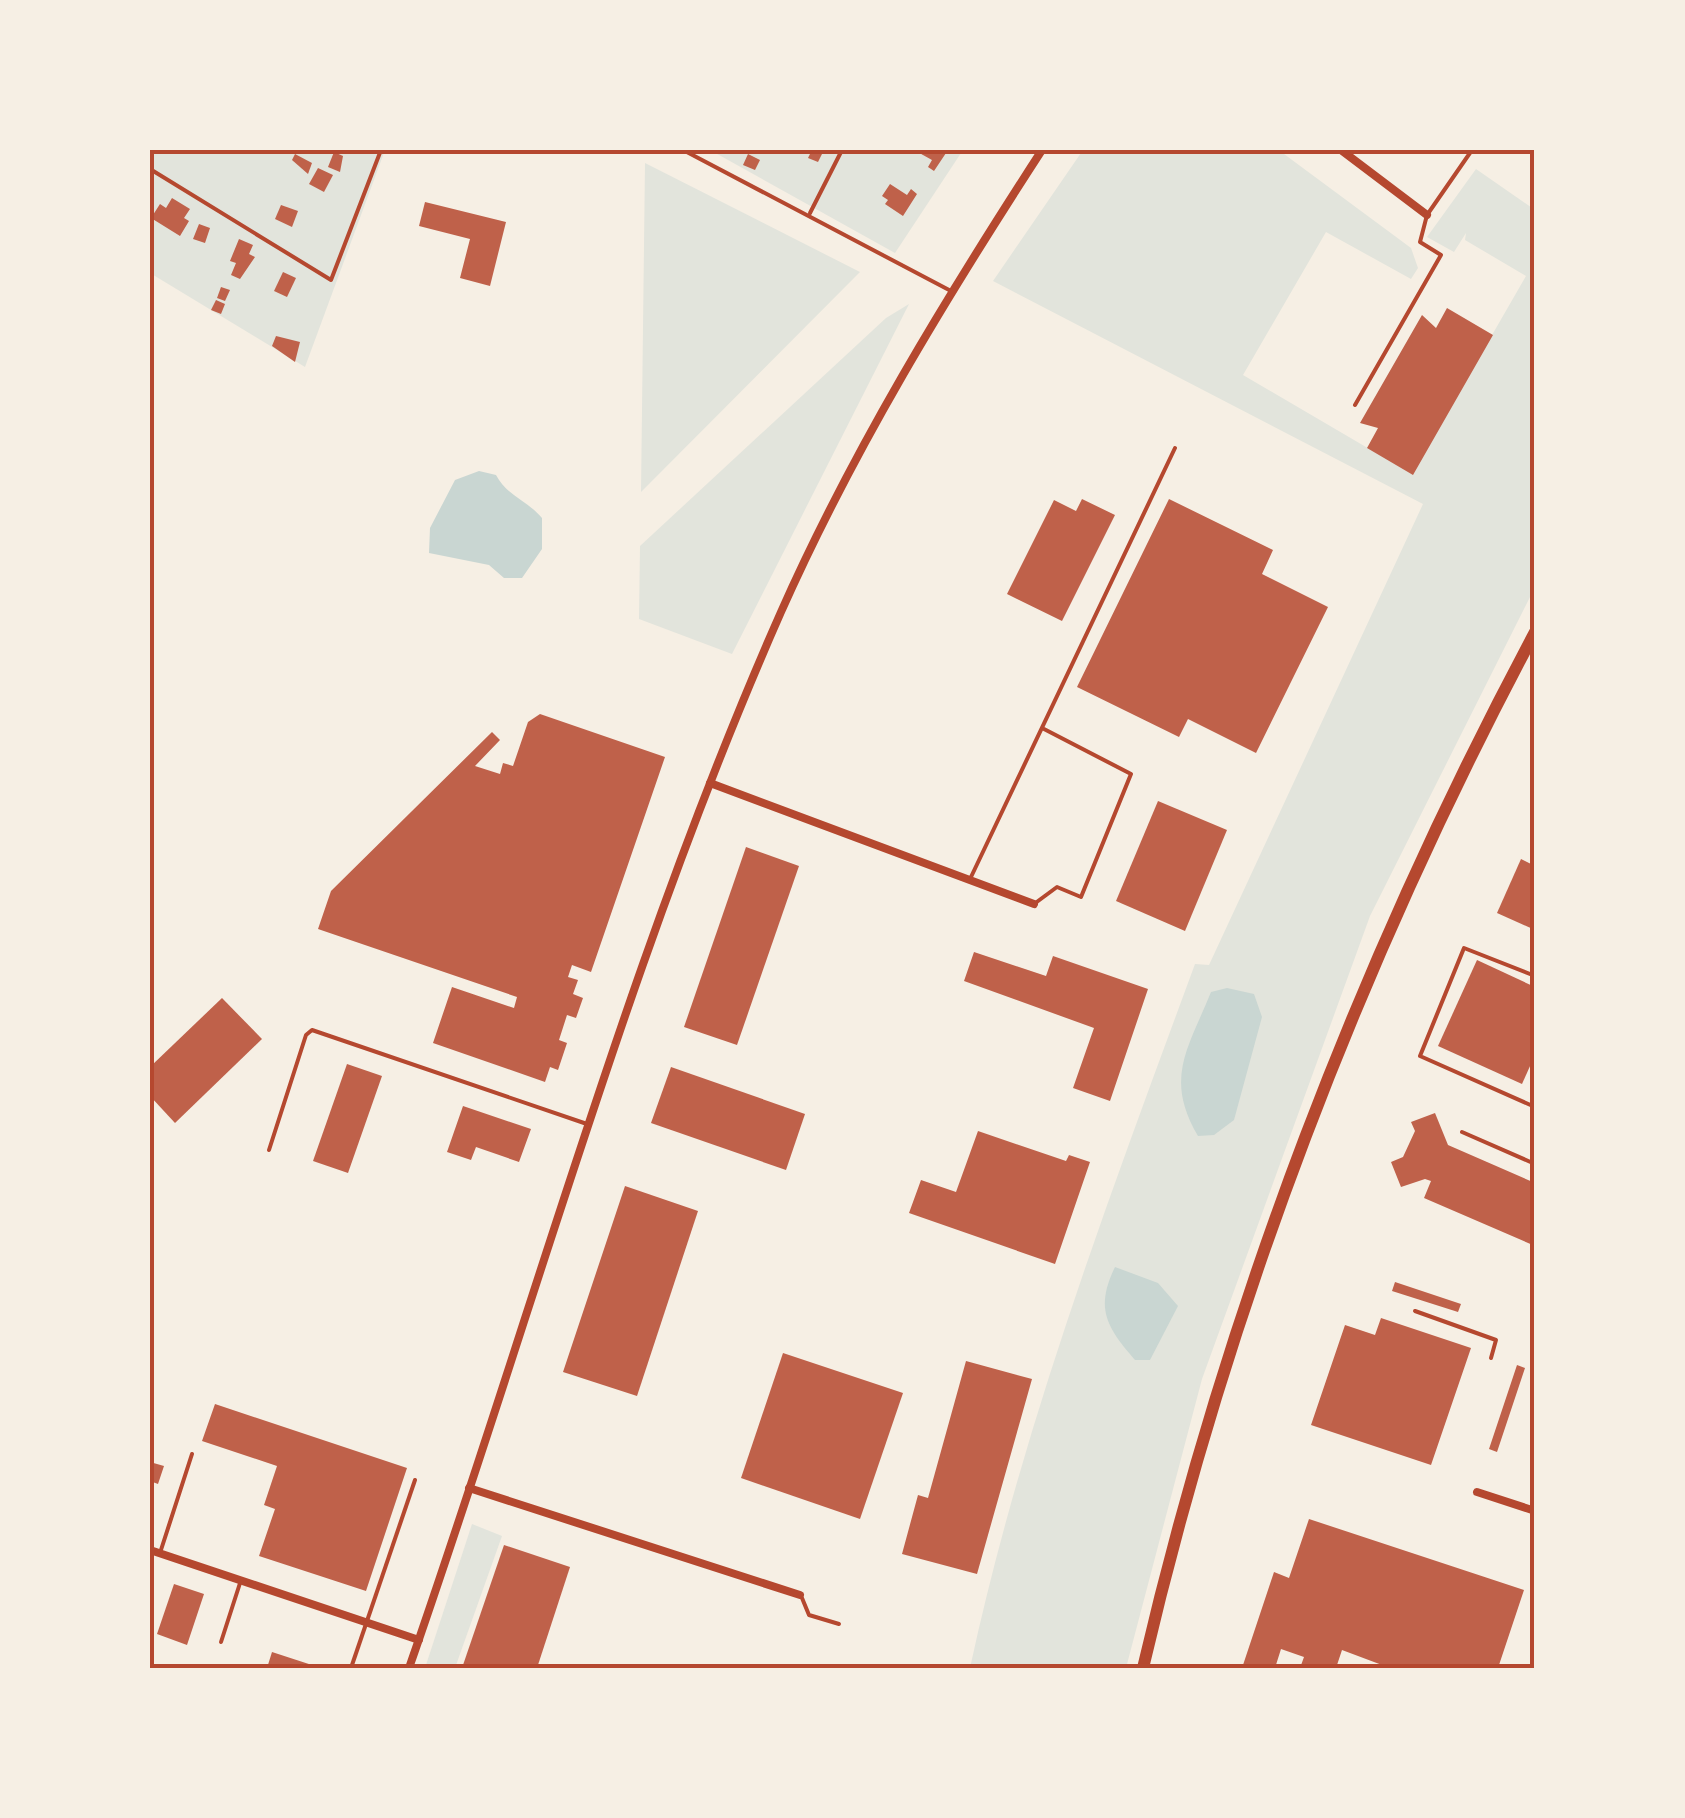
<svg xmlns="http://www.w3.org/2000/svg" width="1685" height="1818" font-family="'Fira Sans',sans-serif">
  <rect width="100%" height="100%" fill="#f6efe4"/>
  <!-- green -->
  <g fill="#e2e4dc">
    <path d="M150,150H385L305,367L150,273Z"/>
    <path d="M710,150H963L895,253Z"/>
    <path d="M1083,150H1286L1284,154L1411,248L1418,268L1411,279L1326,232L1243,375L1412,474L1526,276L1465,240L1466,233L1454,252L1427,237L1476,169L1535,210V587L1370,916L1202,1379L1126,1668H970C1022,1427 1110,1195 1195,964L1209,965L1423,504L993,281Z"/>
    <path d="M645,163L860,272L641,492Z"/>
    <path d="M909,304L732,654L639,619L640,546L886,318Z"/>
    <path d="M472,1524L502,1536L455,1668H425Z"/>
  </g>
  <!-- water -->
  <g fill="#c9d6d2">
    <path d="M479,471L496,475C507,496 527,500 542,518V549L522,578H504L489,565L429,553L430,528L455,480Z"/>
    <path d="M1227,988L1254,994L1262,1017L1234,1120L1214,1135L1198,1136C1164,1078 1188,1049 1211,992Z"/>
    <path d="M1115,1267L1158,1283L1178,1306L1150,1360H1135C1106,1327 1095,1308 1115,1267Z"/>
  </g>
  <!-- building -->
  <g fill="#bf614a">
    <path d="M812,150H824L818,162L808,158Z"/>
    <path d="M914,150H948L934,171L928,167L932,160Z"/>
    <path d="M334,152L343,156L340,172L328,167Z"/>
    <path d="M295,154L312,163L308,174L292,160Z"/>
    <path d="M748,154L760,160L755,170L743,165Z"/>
    <path d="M318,168L333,175L324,192L309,184Z"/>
    <path d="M890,184L907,195L911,189L917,194L903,216L885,204L888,200L882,196Z"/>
    <path d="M172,198L190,209L184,218L189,221L180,236L151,218L160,204L166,208Z"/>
    <path d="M425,202L506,222L490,286L460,278L470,239L419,226Z"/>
    <path d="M281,205L298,211L292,227L275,219Z"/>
    <path d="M199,224L210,228L205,243L193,239Z"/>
    <path d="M239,239L253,245L249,254L255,257L240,279L231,275L236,263L230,261Z"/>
    <path d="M283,272L296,278L287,297L274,291Z"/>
    <path d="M221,287L230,290L225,301L217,298Z"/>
    <path d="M216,300L225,304L221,314L211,310Z"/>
    <path d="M1447,308L1493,335L1413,475L1367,448L1378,428L1360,423L1422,315L1436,328Z"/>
    <path d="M276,336L300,342L295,362L272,346Z"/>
    <path d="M1082,499L1115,515L1062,621L1007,594L1054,500L1076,511Z"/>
    <path d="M1169,499L1273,550L1262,574L1328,607L1256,753L1188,719L1179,737L1077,687Z"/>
    <path d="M540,714L665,757L591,972L572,965L568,977L578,980L573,994L583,998L576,1018L567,1015L559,1040L567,1043L558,1070L550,1067L545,1082L433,1043L452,987L514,1008L517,997L318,929L331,891L492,732L500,740L475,766L500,774L503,763L513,766L528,722Z"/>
    <path d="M1158,801L1227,830L1185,931L1116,901Z"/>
    <path d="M746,847L799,866L737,1045L684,1027Z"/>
    <path d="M1521,859L1535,866V930L1497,913Z"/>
    <path d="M974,952L1046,976L1053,956L1148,989L1110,1101L1073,1088L1094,1028L964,981Z"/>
    <path d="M1477,960L1535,987V1055L1522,1084L1438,1046Z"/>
    <path d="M222,998L262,1039L175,1123L150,1096V1067Z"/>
    <path d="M347,1064L382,1076L348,1173L313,1161Z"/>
    <path d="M671,1067L805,1114L786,1170L651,1123Z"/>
    <path d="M463,1106L531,1129L519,1162L476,1147L471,1160L447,1152Z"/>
    <path d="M1435,1113L1448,1145L1535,1183V1246L1424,1198L1431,1181L1425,1179L1401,1187L1391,1162L1403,1157L1415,1131L1411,1122Z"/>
    <path d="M978,1131L1066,1161L1069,1155L1090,1162L1055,1264L909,1213L921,1180L956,1192Z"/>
    <path d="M625,1186L698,1211L637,1396L563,1372Z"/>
    <path d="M1395,1282L1461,1304L1458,1312L1392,1291Z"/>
    <path d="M1381,1318L1471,1348L1431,1465L1311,1425L1345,1325L1375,1335Z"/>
    <path d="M783,1353L903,1393L860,1519L741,1478Z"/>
    <path d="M966,1361L1032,1379L977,1574L902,1554L918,1495L928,1498Z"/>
    <path d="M1517,1365L1525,1368L1497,1452L1489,1449Z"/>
    <path d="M215,1404L407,1468L366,1591L259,1556L275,1509L264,1505L277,1466L202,1441Z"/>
    <path d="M150,1462L164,1466L158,1484L150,1481Z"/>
    <path d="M1309,1519L1524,1590L1498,1668H1390L1342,1650L1336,1668H1300L1304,1657L1281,1649L1275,1668H1242L1274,1572L1289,1578Z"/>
    <path d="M504,1545L570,1567L537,1668H462Z"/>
    <path d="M174,1584L204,1594L187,1645L157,1634Z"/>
    <path d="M272,1652L318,1667V1668H267Z"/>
  </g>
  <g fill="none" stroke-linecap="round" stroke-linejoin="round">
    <!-- path -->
    <path stroke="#b5482f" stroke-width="4" d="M1415,1311L1496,1340L1491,1358"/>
    <!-- service -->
    <g stroke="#b5482f" stroke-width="4">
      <path d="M683,150L951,291"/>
      <path d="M150,169L331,280L381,150"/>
      <path d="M810,213L842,150"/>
      <path d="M1355,405L1441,255L1420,242L1427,215L1472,150"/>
      <path d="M1532,822L1535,823"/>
      <path d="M971,877L1175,448"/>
      <path d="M1034,904L1057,887L1081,897L1131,774L1044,729"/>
      <path d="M1535,976L1464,948L1420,1056L1535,1107"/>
      <path d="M1462,1132L1535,1164"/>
      <path d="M269,1150L306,1035L312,1030L587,1124"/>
      <path d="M160,1553L192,1454"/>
      <path d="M802,1598L809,1615L839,1624"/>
      <path d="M221,1642L241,1580"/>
      <path d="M351,1668L415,1480"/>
    </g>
    <!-- minor -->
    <g stroke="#b5482f" stroke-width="8">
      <path d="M1341,150L1427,215"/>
      <path d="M710,783L1034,904"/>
      <path d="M469,1488L800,1595"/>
      <path d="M1477,1492L1535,1511"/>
      <path d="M150,1550L419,1640"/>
      <path d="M409,1668C532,1316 630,953 781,612C853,450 946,298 1042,150"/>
    </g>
    <!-- primary -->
    <path stroke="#b5482f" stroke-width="12" d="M1143,1668C1227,1308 1361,958 1535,632"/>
  </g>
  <!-- border -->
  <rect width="1685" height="1818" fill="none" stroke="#f6efe4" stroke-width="305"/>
  <rect x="152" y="152" width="1380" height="1514" fill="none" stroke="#b5482f" stroke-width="4"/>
</svg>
